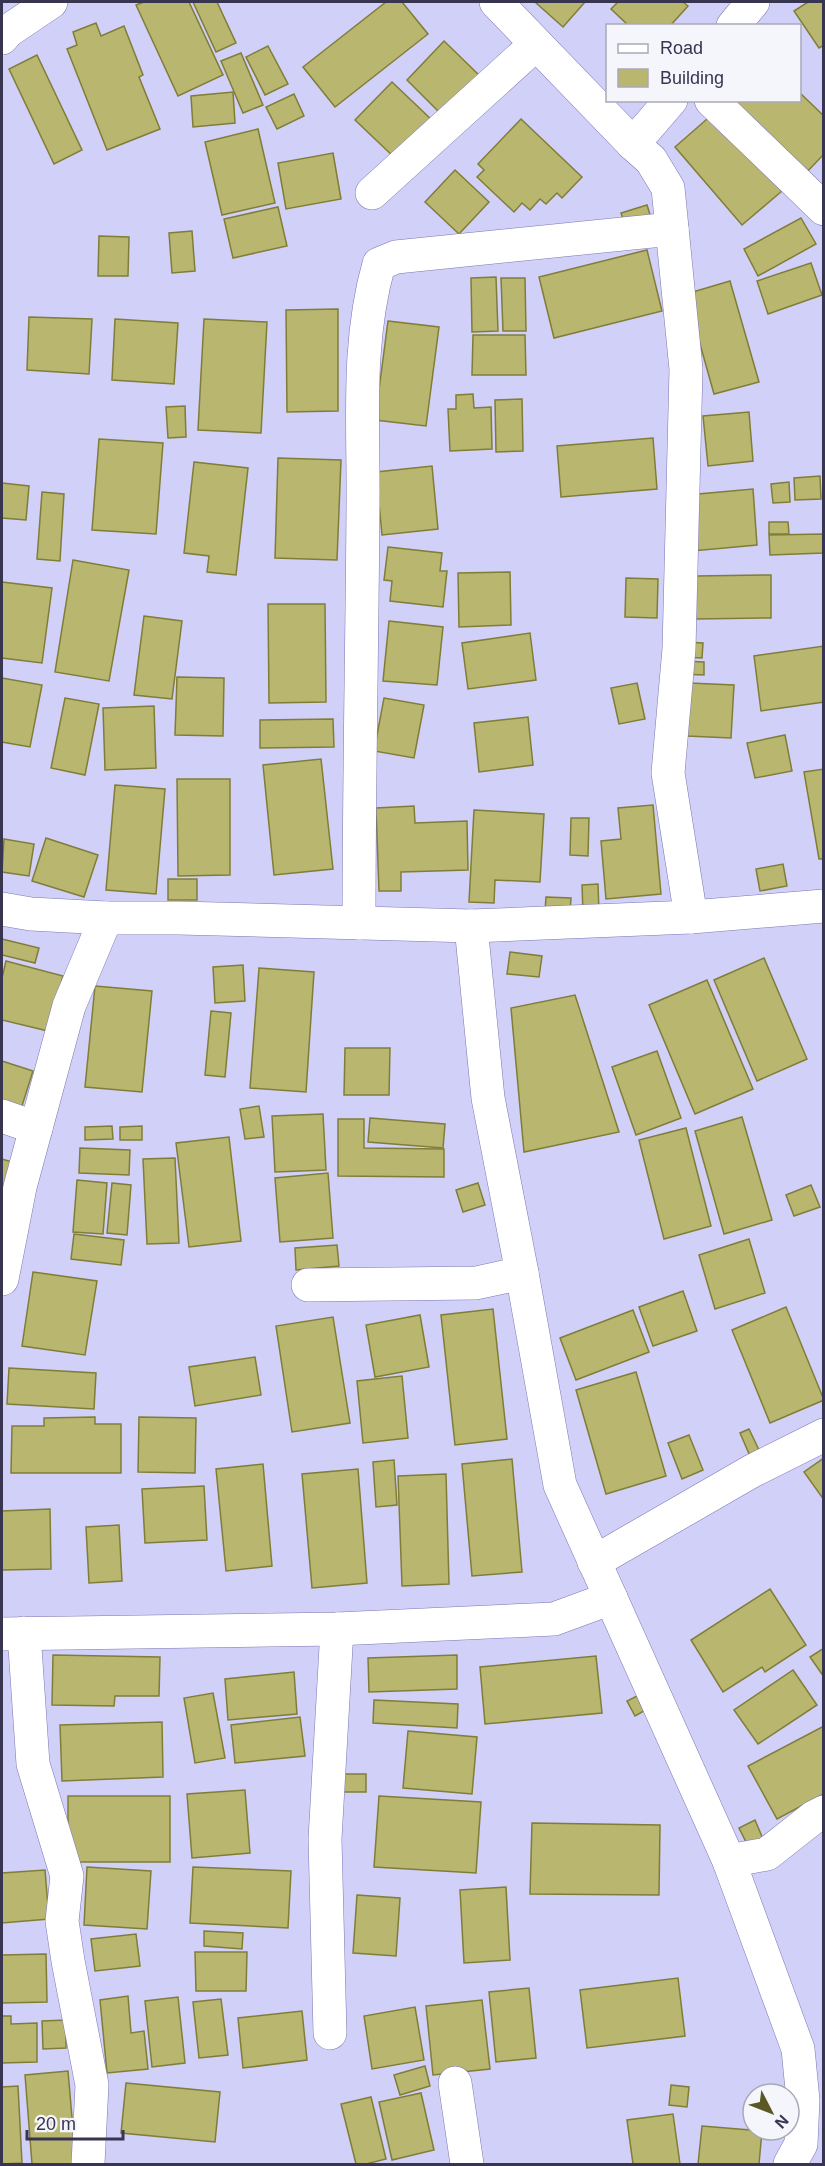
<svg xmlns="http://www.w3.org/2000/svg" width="825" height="2166" font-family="Helvetica,sans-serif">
  <rect width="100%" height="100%" fill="#d1d0f8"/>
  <!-- building -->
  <g fill="#b9b66f" stroke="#807d38" stroke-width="1.5">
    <path d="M144,2H189L223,75L178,96L136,5Z"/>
    <path d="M193,2H217L236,43L216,52Z"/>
    <path d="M386,2H402L428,34L335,107L303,67Z"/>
    <path d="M535,2H585L563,27Z"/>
    <path d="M618,2H683L688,6L670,26H629L611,9Z"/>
    <path d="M808,2H824V45L819,48L794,11Z"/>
    <path d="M96,23L101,36L124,26L143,75L139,77L160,129L107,150L67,49L77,45L73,32Z"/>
    <path d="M444,41L480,76L442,115L407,80Z"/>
    <path d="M268,46L288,84L265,95L246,57Z"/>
    <path d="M241,53L263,105L243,113L221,61Z"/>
    <path d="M37,55L82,150L54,164L9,69Z"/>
    <path d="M392,82L434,122L397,160L355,120Z"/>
    <path d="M233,92L235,123L193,127L191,96Z"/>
    <path d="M800,93L824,116V154L806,173L733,104L736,100H800Z"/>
    <path d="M294,94L304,116L277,129L266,107Z"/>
    <path d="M715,112L782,191L742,225L675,147Z"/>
    <path d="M521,119L582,177L562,198L557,193L546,204L540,199L530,210L522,203L514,212L477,177L484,170L478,164Z"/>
    <path d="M258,129L275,203L222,215L205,142Z"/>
    <path d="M333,153L341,199L286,209L278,163Z"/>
    <path d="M455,170L489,202L459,234L425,202Z"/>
    <path d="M647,205L652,221L626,229L621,213Z"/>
    <path d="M278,207L287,246L233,258L224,219Z"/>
    <path d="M801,218L816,244L758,276L744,249Z"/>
    <path d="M192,231L195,271L172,273L169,233Z"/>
    <path d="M99,236L129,237L128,276H98Z"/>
    <path d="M647,250L662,311L554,338L539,277Z"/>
    <path d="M811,263L822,295L768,314L757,281Z"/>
    <path d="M496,277L498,331L472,332L471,278Z"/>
    <path d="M501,278H525L526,331H503Z"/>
    <path d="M730,281L759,382L714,394L686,294Z"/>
    <path d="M338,309V411L287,412L286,310Z"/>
    <path d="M29,317L92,319L89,374L27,370Z"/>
    <path d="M115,319L178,323L174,384L112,380Z"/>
    <path d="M204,319L267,322L261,433L198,430Z"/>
    <path d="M388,321L439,327L426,426L375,420Z"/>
    <path d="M473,335H525L526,375H472Z"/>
    <path d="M473,394L474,408L491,407L492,449L450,451L448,409H456V395Z"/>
    <path d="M522,399L523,451L496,452L495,400Z"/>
    <path d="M185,406L186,437L168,438L166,407Z"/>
    <path d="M749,412L753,461L708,466L703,416Z"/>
    <path d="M653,438L657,489L561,497L557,446Z"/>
    <path d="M99,439L163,443L156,534L92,530Z"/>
    <path d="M278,458L341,460L337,560L275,558Z"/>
    <path d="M194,462L248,468L236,575L207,572L209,556L184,553Z"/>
    <path d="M432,466L438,529L382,535L376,472Z"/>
    <path d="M820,476L821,499L795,500L794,478Z"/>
    <path d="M789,482L790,502L773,503L771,484Z"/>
    <path d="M2,483L29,486L26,520L2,518Z"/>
    <path d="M753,489L757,545L692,551L687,495Z"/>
    <path d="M42,492L64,494L60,561L37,559Z"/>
    <path d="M769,522H788L789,534H769Z"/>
    <path d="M824,534V553L770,555L769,535Z"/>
    <path d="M388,547L442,553L440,571H447L443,607L390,601L392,581L384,580Z"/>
    <path d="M73,560L129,570L109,681L55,672Z"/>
    <path d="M510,572L511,625L459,627L458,573Z"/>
    <path d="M771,575V618L696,619V576Z"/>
    <path d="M626,578L658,579L657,618L625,617Z"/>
    <path d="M2,582L52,588L42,663L2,658Z"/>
    <path d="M268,604H325L326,702L269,703Z"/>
    <path d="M144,616L182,621L172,699L134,695Z"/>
    <path d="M389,621L443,627L437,685L383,681Z"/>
    <path d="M530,633L536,680L468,689L462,643Z"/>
    <path d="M684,642L703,643L702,658L683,657Z"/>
    <path d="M824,646V702L761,711L754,656Z"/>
    <path d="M682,661L704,662V675L681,674Z"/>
    <path d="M177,677L224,678L223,736L175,735Z"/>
    <path d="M2,678L42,685L30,747L2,742Z"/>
    <path d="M637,683L645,719L619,724L611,688Z"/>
    <path d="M689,683L734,685L731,738L687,736Z"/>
    <path d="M65,698L99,704L85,775L51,768Z"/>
    <path d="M384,698L424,705L414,758L374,751Z"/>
    <path d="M154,706L156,768L105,770L103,708Z"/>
    <path d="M528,717L533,765L479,772L474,723Z"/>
    <path d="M333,719L334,747L260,748V720Z"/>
    <path d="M785,735L792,771L755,778L747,743Z"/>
    <path d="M321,759L333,869L274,875L263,765Z"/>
    <path d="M824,769V859H819L804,772Z"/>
    <path d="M177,779H230V875L178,876Z"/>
    <path d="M115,785L165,789L156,894L106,890Z"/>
    <path d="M653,805L661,894L606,899L601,841L621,839L618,808Z"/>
    <path d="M414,806L415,823L467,821L468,870L401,872V891H379L376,808Z"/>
    <path d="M474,810L544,814L540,882L495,880L494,903L469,902Z"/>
    <path d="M571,818H589L588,856L570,855Z"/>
    <path d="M46,838L98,855L84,897L32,881Z"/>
    <path d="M4,839L34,844L29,876L2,872Z"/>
    <path d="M783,864L787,886L760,891L756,869Z"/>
    <rect x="168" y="879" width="29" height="21"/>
    <path d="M598,884L599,912L583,913L582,885Z"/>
    <path d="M546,897L571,898L570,912L545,911Z"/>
    <path d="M2,939L39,948L35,963L2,955Z"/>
    <path d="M510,952L542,956L539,977L507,974Z"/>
    <path d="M764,958L807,1059L757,1081L714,980Z"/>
    <path d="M6,961L63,976L48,1031L2,1020V978Z"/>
    <path d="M243,965L245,1001L215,1003L213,967Z"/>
    <path d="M259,968L314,972L306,1092L250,1088Z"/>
    <path d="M707,980L753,1089L695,1114L649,1005Z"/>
    <path d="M95,986L152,991L142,1092L85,1087Z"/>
    <path d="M575,995L619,1132L524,1152L511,1008Z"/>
    <path d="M211,1011L231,1013L225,1077L205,1075Z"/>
    <path d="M345,1048H390L389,1095H344Z"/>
    <path d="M657,1051L681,1118L636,1135L612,1067Z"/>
    <path d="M2,1061L33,1071L21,1109L2,1102Z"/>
    <path d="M259,1106L264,1137L245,1139L240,1109Z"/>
    <path d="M323,1114L326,1170L275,1172L272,1116Z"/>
    <path d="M742,1117L772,1220L724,1234L695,1131Z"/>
    <path d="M370,1118L445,1124L443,1148L368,1142Z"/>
    <path d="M338,1119H364V1148L444,1149V1177L338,1176Z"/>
    <path d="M112,1126L113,1139L85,1140V1127Z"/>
    <path d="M142,1126V1140H120V1127Z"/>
    <path d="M686,1128L711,1226L664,1239L639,1140Z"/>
    <path d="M229,1137L241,1241L189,1247L176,1143Z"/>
    <path d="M80,1148L130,1150L129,1175L79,1173Z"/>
    <path d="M175,1158L179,1243L147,1244L143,1159Z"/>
    <path d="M2,1159L12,1162L2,1196Z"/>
    <path d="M328,1173L333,1238L280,1242L275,1178Z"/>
    <path d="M77,1180L107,1183L103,1234L73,1232Z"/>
    <path d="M112,1183L131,1185L127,1235L107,1233Z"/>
    <path d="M478,1183L485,1205L463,1212L456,1190Z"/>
    <path d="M811,1185L820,1207L794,1216L786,1195Z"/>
    <path d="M74,1234L124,1240L121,1265L71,1259Z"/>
    <path d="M749,1239L765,1293L715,1309L699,1255Z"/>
    <path d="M337,1245L339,1266L296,1270L295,1248Z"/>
    <path d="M33,1272L97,1281L85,1355L22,1346Z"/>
    <path d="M683,1291L697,1331L653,1346L639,1307Z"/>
    <path d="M786,1307L824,1400L770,1423L732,1330Z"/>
    <path d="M493,1309L507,1439L455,1445L441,1315Z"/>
    <path d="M633,1310L649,1352L576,1380L560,1338Z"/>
    <path d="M420,1315L429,1367L375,1377L366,1325Z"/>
    <path d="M333,1317L350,1423L292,1432L276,1326Z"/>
    <path d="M255,1357L261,1395L195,1406L189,1367Z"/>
    <path d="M9,1368L96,1373L94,1409L7,1404Z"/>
    <path d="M636,1372L666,1476L606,1494L576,1390Z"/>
    <path d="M402,1376L408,1438L363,1443L357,1381Z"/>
    <path d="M95,1417V1424H121V1473H11L12,1426H44V1418Z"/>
    <path d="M139,1417L196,1418L195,1473L138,1472Z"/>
    <path d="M749,1429L760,1452L750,1456L740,1433Z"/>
    <path d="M689,1435L703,1470L682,1479L668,1443Z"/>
    <path d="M824,1458V1500L804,1472Z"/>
    <path d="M512,1459L522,1572L472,1576L462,1464Z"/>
    <path d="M394,1460L397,1505L376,1507L373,1462Z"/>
    <path d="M263,1464L272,1566L226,1571L216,1469Z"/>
    <path d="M358,1469L367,1583L312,1588L302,1474Z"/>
    <path d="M446,1474L449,1584L402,1586L398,1476Z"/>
    <path d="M204,1486L207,1540L145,1543L142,1489Z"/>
    <path d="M50,1509L51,1569L2,1570V1511Z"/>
    <path d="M119,1525L122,1581L89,1583L86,1527Z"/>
    <path d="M770,1589L806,1645L765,1672L762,1667L723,1692L691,1640Z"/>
    <path d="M824,1648V1677L810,1657Z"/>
    <path d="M53,1655L160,1657L159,1696H115L114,1706L52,1705Z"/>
    <path d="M457,1655V1689L369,1692L368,1658Z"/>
    <path d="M596,1656L602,1713L485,1724L480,1667Z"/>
    <path d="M793,1670L817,1705L758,1744L734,1710Z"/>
    <path d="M294,1672L297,1714L228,1720L225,1679Z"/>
    <path d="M213,1693L225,1758L195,1763L184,1698Z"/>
    <path d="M637,1696L644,1711L635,1716L627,1701Z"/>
    <path d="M374,1700L458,1704L457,1728L373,1723Z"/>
    <path d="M300,1717L305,1756L235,1763L231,1725Z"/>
    <path d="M162,1722L163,1777L62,1781L60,1725Z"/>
    <path d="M824,1726V1794L777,1819L748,1766Z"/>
    <path d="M408,1731L477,1737L472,1794L403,1788Z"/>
    <rect x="342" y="1774" width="24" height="18"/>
    <path d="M245,1790L250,1853L192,1858L187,1794Z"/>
    <rect x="68" y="1796" width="102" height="66"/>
    <path d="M379,1796L481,1802L476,1873L374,1867Z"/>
    <path d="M755,1820L763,1839L748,1846L739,1828Z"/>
    <path d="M532,1823L660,1825L659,1895L530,1894Z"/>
    <path d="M87,1867L151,1871L147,1929L84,1925Z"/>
    <path d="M193,1867L291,1871L288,1928L190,1923Z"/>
    <path d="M45,1870L49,1919L2,1923V1873Z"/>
    <path d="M506,1887L510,1960L464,1963L460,1890Z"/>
    <path d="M357,1895L400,1898L396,1956L353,1953Z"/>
    <path d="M204,1931L243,1933L242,1949L204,1946Z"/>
    <path d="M136,1934L140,1966L95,1971L91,1939Z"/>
    <path d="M195,1952H247L246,1991H196Z"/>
    <path d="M46,1954L47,2002L2,2003V1955Z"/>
    <path d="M678,1978L685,2036L587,2048L580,1990Z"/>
    <path d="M529,1988L536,2058L496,2062L489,1992Z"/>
    <path d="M128,1996L131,2033L144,2031L148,2069L107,2073L100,2000Z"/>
    <path d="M178,1997L185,2063L152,2067L145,2001Z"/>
    <path d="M221,1999L228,2055L199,2058L193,2002Z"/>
    <path d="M482,2000L490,2069L433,2075L426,2006Z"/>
    <path d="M415,2007L424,2060L372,2069L364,2016Z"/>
    <path d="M302,2011L307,2060L243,2068L238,2018Z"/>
    <path d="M2,2016H11V2024L37,2023V2062L2,2063Z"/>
    <path d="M66,2020V2048L43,2049L42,2021Z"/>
    <path d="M425,2066L430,2086L400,2095L394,2075Z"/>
    <path d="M68,2071L76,2164H32L25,2075Z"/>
    <path d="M126,2083L220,2092L215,2142L121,2133Z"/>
    <path d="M671,2085L689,2087L687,2107L669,2105Z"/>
    <path d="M18,2086L22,2163L2,2164V2087Z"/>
    <path d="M421,2093L434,2150L392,2160L379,2102Z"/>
    <path d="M371,2097L386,2159L366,2164H356L341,2104Z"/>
    <path d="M673,2114L680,2164H633L627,2120Z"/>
    <path d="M702,2126L762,2131L759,2164H698Z"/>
  </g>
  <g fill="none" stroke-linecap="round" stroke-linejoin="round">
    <!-- minor casing -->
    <g stroke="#7b77b3" stroke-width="34">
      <g id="minor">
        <path d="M496,2L633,144L651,160L668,188L686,369L679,649L668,773L691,917"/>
        <path d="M733,26L753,2"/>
        <path d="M2,38L8,31L51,2"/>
        <path d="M711,100L824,209"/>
        <path d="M633,144L671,100"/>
        <path d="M372,193L536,44"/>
        <path d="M2,909L31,914L106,918H179L471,926L691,917L824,906"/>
        <path d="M359,923C359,785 362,647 363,508C364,426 356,344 379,264L396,257L672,229"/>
        <path d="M471,926L488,1098L522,1273L560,1485L729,1861L798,2049L803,2100L801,2144L790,2164"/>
        <path d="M2,1116L36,1128"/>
        <path d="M2,1279L20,1187L69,1006L106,918"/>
        <path d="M308,1285L476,1283L522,1273"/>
        <path d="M594,1562L752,1471L824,1435"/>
        <path d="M24,1633L33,1764L67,1876L62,1921L68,1961L92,2085L88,2164"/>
        <path d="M2,1634L337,1629L554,1619L611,1598"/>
        <path d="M729,1861L767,1854L814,1817L824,1812"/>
        <path d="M330,2033L325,1839L337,1629"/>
        <path d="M455,2083L467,2164"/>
      </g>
    </g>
    <!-- minor -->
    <use href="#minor" stroke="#fff" stroke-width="33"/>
  </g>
  <!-- border -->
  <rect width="825" height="2166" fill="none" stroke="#373550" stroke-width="6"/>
  <!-- legend -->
  <rect x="606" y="24" width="195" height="78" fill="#f5f5fc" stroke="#a9a8b7" stroke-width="1.5"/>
  <rect x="618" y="44" width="30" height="9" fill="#ffffff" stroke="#a9a8b7" stroke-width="1.5"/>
  <text x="660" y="54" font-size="18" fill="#373550">Road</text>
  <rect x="618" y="69" width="30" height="18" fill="#b9b66f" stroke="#a9a8b7" stroke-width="1.5"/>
  <text x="660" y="84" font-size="18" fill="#373550">Building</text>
  <!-- north arrow -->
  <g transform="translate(771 2112) rotate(132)"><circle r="28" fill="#f5f5fc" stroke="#a9a8b7" stroke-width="1.5"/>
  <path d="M0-4.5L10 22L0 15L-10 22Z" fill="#5b5825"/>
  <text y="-9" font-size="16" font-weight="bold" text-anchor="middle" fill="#373550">N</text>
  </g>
  <!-- scale -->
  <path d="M27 2130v9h96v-9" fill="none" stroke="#373550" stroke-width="3"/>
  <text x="36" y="2130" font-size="18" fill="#373550" stroke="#f5f5fc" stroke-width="4.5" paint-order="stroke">20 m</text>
</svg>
